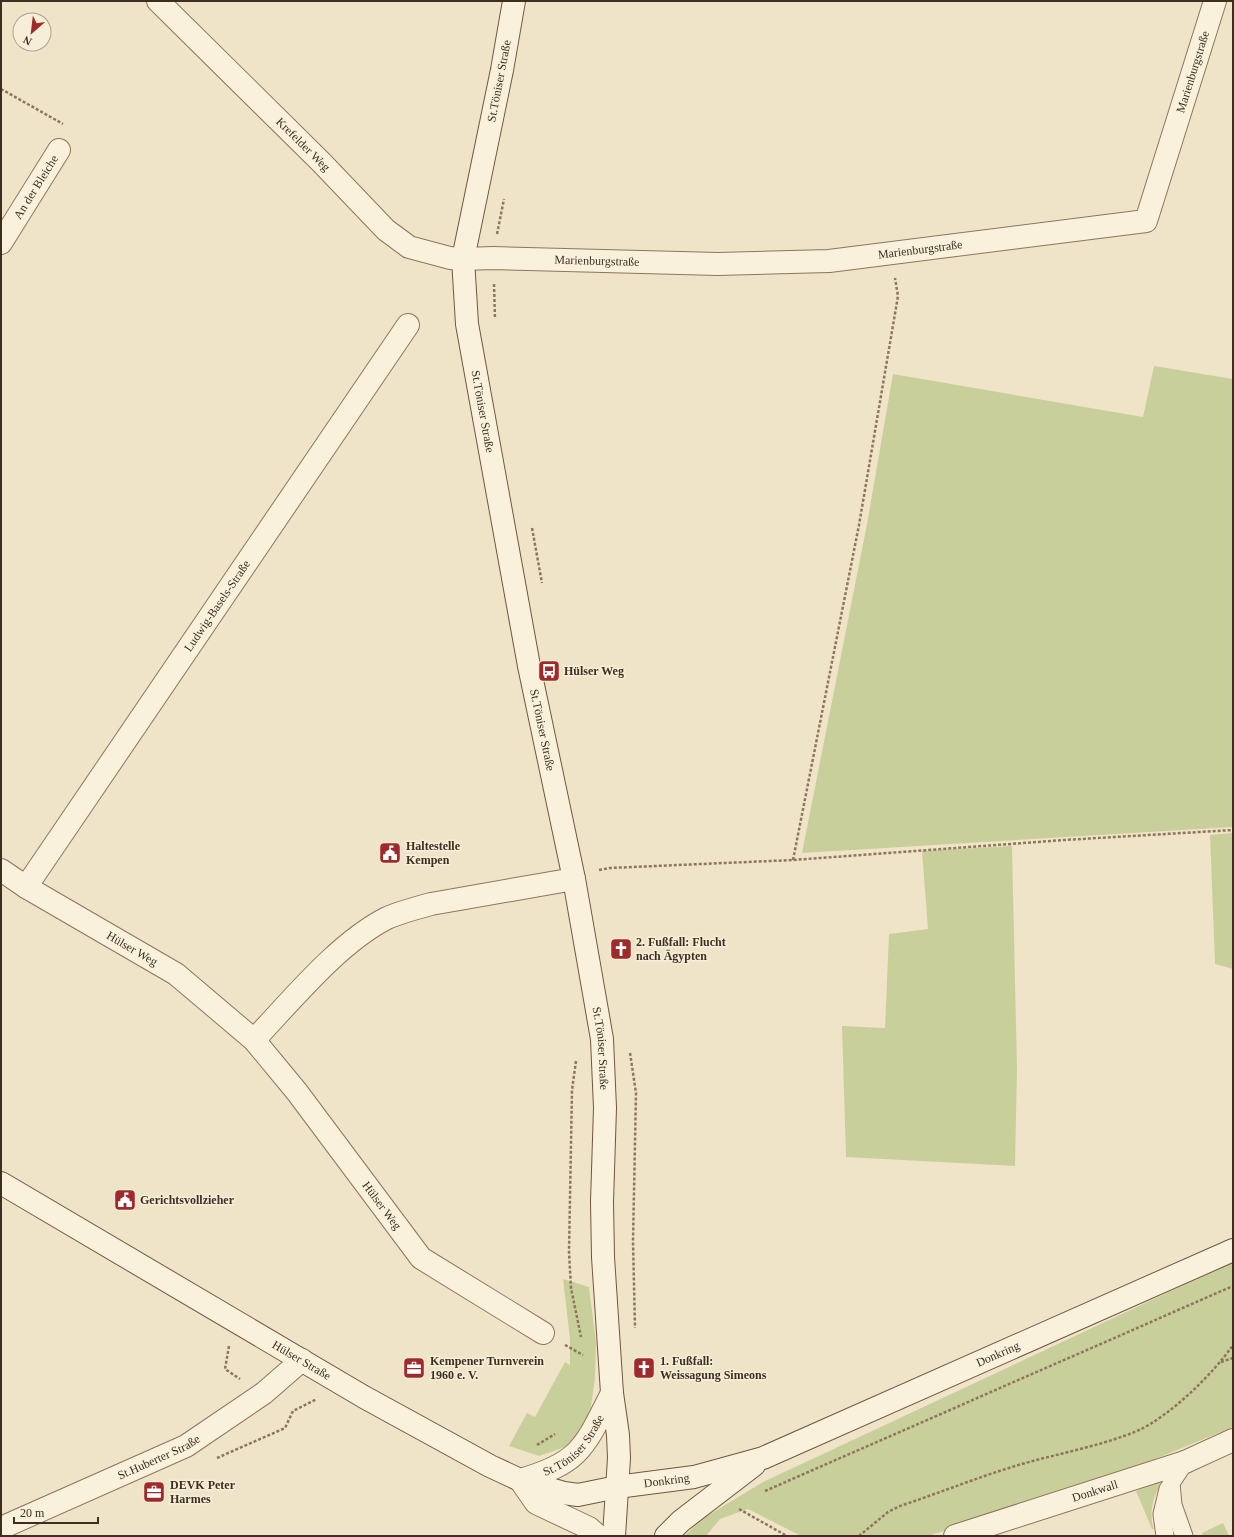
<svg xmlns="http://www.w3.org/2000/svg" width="1234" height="1537" font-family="'Times New Roman',serif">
  <rect width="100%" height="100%" fill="#f0e4c8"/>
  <!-- green -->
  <g fill="#c9cf9b">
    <path d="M1154,366L1233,379V827L802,853L867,524L893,374L1143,417Z"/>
    <path d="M1233,833V969L1215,964L1210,835Z"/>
    <path d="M1012,846L1017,1069L1015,1166L846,1157L842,1026L885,1028L889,934L928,929L922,851Z"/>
    <path d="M1233,1262V1427L1092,1485L928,1536H801L748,1509L720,1519L706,1536H684L702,1519L763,1482Z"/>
    <path d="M563,1279L589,1287L596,1343L595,1378L589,1420L571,1445L539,1456L509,1446L527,1413L535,1417L565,1362L570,1365V1339Z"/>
    <path d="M1159,1482L1161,1483V1486C1152,1495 1149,1517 1154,1529H1152L1136,1491Z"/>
    <path d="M1223,1523L1229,1536H1203L1202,1533Z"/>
  </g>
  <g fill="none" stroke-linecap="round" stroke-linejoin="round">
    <!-- service casing -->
    <g stroke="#8d765c" stroke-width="19">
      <g id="service">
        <path d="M1165,1536L1162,1514L1168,1489"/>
        <path d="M1184,1536L1173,1505L1171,1483L1185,1462"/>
      </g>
    </g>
    <!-- pedestrian casing -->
    <g stroke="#8d765c" stroke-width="24">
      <g id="pedestrian">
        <path id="s1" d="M955,1536L1185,1462"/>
      </g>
    </g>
    <!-- minor casing -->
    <g stroke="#8d765c" stroke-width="24">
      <g id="minor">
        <path id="s2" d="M1,243L59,150"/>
        <path id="s3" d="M463,259L493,258L718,264L829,261L1146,221L1215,1"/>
        <path id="s4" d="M1,870L26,887L176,974L254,1040L297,1092L421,1258L543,1333"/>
        <path id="s5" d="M26,887L408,325"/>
        <path d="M254,1040C292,1000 338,943 387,918C401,912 416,908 431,904L574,879"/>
        <path d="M1185,1462L1233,1440"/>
        <path id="s6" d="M598,1536L589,1528L536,1503L520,1480C581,1463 585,1446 612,1393"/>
      </g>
    </g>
    <!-- tertiary casing -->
    <g stroke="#8d765c" stroke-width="24">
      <g id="tertiary">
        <path id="s7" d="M158,1L321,162L386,230L409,247L450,258L463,259"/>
        <path id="s8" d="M1,1528L186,1446L264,1393L302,1360"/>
      </g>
    </g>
    <!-- secondary casing -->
    <g stroke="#6f573f" stroke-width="24">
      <g id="secondary">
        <path id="s9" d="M514,1L502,70L463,259L467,324L529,666L574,879L602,1039L605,1108L602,1202L603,1257L612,1393L618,1435L619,1458L614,1536"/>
        <path id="s10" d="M1,1183L364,1397L490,1466L520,1480L564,1493L578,1495L617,1487L694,1477L763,1458L1233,1250"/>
        <path d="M666,1536L681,1521L754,1465"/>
      </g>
    </g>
    <!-- path -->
    <g stroke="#8d765c" stroke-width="2.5" stroke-dasharray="3 2" stroke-linecap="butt">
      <path d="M1,89L63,124"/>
      <path d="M497,234L504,199"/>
      <path d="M494,284L495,319"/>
      <path d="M532,528L542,583"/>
      <path d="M793,860L859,525L898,296L895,278"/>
      <path d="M599,870L610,868L793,860L1064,840L1233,830"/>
      <path d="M630,1053L636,1093L633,1241L635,1328"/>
      <path d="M576,1061L572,1090L569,1252L571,1288L581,1337"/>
      <path d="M565,1345L583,1355"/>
      <path d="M229,1346L225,1369L240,1379"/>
      <path d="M1221,1362L1233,1358"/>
      <path d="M537,1445L555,1434"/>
      <path d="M217,1458L285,1428L293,1411L317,1399"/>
      <path d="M765,1491L1233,1286"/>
      <path d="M739,1509L787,1536"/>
      <path d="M859,1536L888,1512L900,1506C939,1493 976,1478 1015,1466C1055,1454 1098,1447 1137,1431C1169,1417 1213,1374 1233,1345"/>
    </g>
    <!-- service -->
    <use href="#service" stroke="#faf1dc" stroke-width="17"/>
    <!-- pedestrian -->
    <use href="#pedestrian" stroke="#faf1dc" stroke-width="22"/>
    <!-- minor -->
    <use href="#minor" stroke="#faf1dc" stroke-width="22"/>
    <!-- tertiary -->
    <use href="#tertiary" stroke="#faf1dc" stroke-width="22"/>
    <!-- secondary -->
    <use href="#secondary" stroke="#faf1dc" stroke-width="22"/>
  </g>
  <!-- icons -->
  <defs>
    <g id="bus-square" transform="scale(1.15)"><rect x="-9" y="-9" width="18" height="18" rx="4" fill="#9e2a2b" stroke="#f7eed8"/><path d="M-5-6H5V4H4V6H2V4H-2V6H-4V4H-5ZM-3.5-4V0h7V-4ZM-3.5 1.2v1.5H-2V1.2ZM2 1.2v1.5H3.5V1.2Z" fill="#fff"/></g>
    <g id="civic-square" transform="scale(1.15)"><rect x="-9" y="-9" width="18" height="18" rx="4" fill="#9e2a2b" stroke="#f7eed8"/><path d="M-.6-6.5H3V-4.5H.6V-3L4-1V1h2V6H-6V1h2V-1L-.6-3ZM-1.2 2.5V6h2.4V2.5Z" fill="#fff"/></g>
    <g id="church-square" transform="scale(1.15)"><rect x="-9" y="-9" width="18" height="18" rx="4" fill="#9e2a2b" stroke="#f7eed8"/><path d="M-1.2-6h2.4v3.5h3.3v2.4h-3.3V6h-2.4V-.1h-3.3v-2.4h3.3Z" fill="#fff"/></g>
    <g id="office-square" transform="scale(1.15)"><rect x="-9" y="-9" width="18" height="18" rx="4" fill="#9e2a2b" stroke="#f7eed8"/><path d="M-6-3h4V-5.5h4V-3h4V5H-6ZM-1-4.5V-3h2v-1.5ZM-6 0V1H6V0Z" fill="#fff"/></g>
  </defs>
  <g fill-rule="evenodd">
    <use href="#bus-square" x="549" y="671"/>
    <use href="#civic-square" x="390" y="853"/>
    <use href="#church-square" x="621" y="949"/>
    <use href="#civic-square" x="125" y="1200"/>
    <use href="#office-square" x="414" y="1368"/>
    <use href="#church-square" x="644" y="1368"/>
    <use href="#office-square" x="154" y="1492"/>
  </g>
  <g text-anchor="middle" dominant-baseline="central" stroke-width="3" stroke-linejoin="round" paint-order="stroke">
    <!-- street labels -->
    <g font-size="12" fill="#3d2e20" stroke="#f7eed8">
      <text stroke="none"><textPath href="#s3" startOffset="842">Marienburgstraße</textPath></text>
      <text transform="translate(499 81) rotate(-79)">St.Töniser Straße</text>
      <text stroke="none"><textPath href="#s7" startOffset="204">Krefelder Weg</textPath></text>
      <text stroke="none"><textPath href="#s2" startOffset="66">An der Bleiche</textPath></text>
      <text stroke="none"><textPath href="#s3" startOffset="458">Marienburgstraße</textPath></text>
      <text stroke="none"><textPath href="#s3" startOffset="134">Marienburgstraße</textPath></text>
      <text stroke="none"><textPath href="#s9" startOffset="417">St.Töniser Straße</textPath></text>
      <text stroke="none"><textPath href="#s5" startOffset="340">Ludwig-Basels-Straße</textPath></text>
      <text stroke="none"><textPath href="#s9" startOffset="741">St.Töniser Straße</textPath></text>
      <text stroke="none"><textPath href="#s4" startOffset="153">Hülser Weg</textPath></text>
      <text stroke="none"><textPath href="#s9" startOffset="1065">St.Töniser Straße</textPath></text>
      <text stroke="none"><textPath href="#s4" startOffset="515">Hülser Weg</textPath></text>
      <text stroke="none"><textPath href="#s10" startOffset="1104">Donkring</textPath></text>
      <text stroke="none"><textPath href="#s10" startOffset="349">Hülser Straße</textPath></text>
      <text stroke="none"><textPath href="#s6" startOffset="165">St.Töniser Straße</textPath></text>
      <text stroke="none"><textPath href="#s8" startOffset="173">St.Huberter Straße</textPath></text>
      <text stroke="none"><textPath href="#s10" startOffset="748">Donkring</textPath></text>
      <text stroke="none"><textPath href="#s1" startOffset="147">Donkwall</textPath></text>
    </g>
    <!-- poi labels -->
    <g font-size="12" font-weight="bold" fill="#3d2e20" stroke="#f7eed8" text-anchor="start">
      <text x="564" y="671">Hülser Weg</text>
      <text x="406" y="846">Haltestelle<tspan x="406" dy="14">Kempen</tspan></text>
      <text x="636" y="942">2. Fußfall: Flucht<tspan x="636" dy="14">nach Ägypten</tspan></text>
      <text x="140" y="1200">Gerichtsvollzieher</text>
      <text x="430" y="1361">Kempener Turnverein<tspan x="430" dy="14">1960 e. V.</tspan></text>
      <text x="660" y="1361">1. Fußfall:<tspan x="660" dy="14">Weissagung Simeons</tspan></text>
      <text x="170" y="1485">DEVK Peter<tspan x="170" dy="14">Harmes</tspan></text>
    </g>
  </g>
  <!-- border -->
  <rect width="1234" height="1537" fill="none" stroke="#3d2e20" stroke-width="4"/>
  <!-- north arrow -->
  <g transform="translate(32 32) rotate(208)"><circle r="19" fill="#f7eed8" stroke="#ada18e"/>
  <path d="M0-3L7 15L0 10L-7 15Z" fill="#9e2a2b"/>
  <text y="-6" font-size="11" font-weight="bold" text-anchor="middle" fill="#3d2e20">N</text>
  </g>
  <!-- scale -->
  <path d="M14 1517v6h84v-6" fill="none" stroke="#3d2e20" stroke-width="2"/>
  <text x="20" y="1517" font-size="12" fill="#3d2e20" stroke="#f7eed8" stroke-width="3" paint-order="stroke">20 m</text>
</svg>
